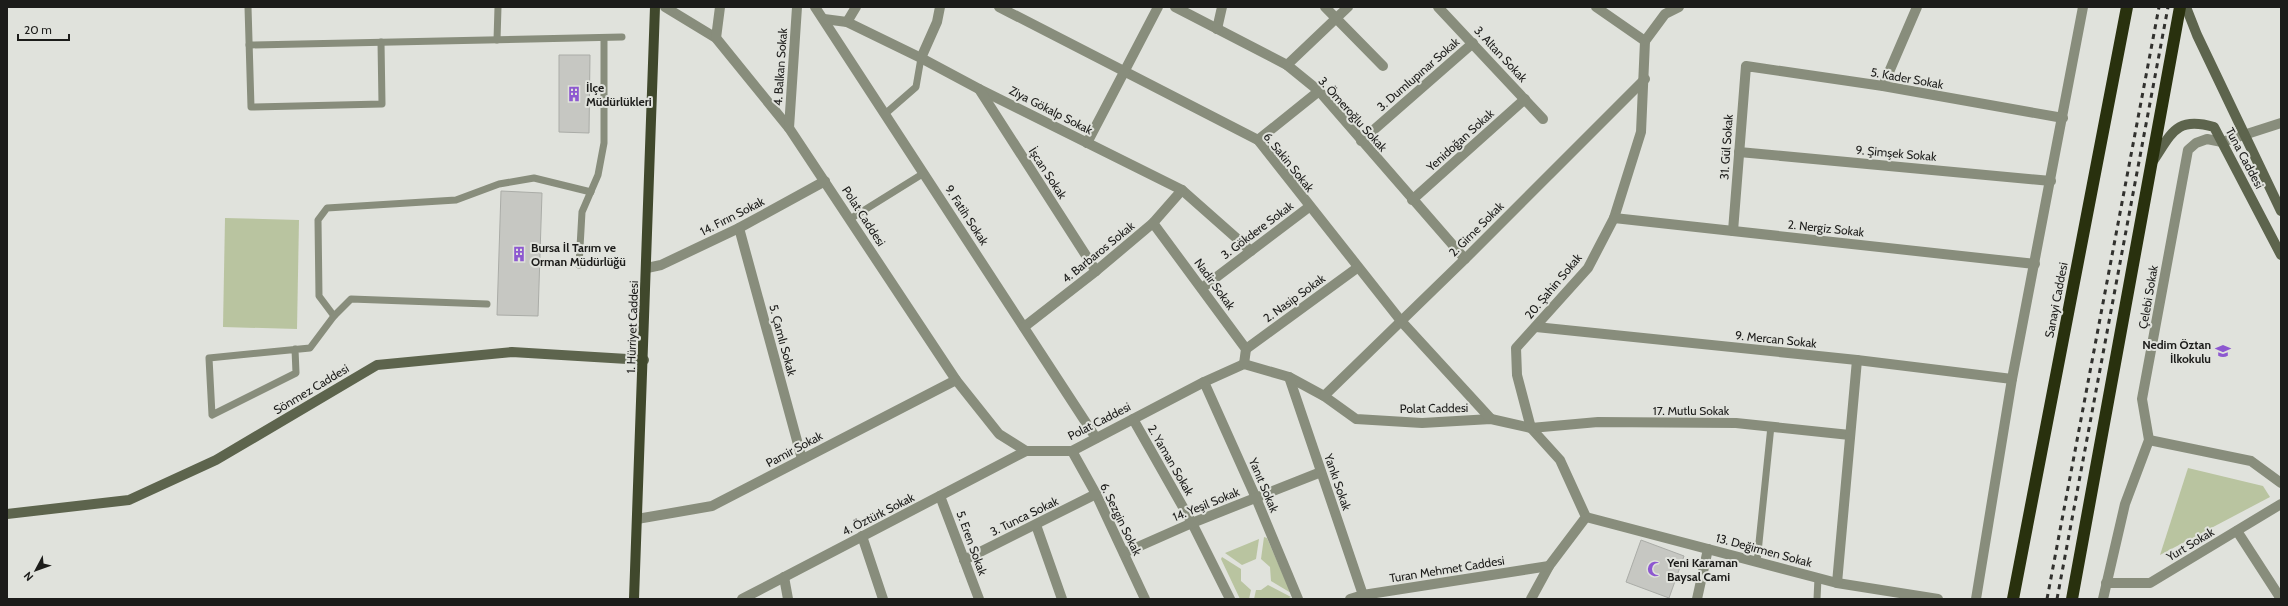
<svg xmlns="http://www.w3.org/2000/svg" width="2288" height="606" font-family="Cabin,sans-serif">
  <rect width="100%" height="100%" fill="#e0e2dc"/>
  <!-- green -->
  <g fill="#b9c4a0">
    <path d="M225,218L299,220L297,329L223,327Z"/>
    <path d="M2188,468L2263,486L2270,497L2160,555Z"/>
    <path d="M1264,537L1267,538L1291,593L1271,581L1270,567L1261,559Z"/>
    <path d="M1259,539L1256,559L1242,565L1225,553Z"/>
    <path d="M1222,557L1241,569V581L1251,590L1249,599H1240L1221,559Z"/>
    <path d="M1268,585L1291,597L1287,599H1254L1256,590H1261Z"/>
  </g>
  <!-- building -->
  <g fill="#c6c7c2" stroke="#aaaca7">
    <path d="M559,55H590L589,133L559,132Z"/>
    <path d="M501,191L542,193L538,316L497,315Z"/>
    <path d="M1641,540L1684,556L1669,598L1626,582Z"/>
  </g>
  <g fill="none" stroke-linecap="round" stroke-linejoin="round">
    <!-- lane -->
    <g stroke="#888d7c" stroke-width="7">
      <path d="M248,7L251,107L382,104L381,42"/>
      <path d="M497,40L498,7"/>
      <path d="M249,45L622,37"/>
      <path d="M885,114L916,87L921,58"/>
      <path d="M850,219L924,173"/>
      <path d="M579,265L582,212L598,175L604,143V38"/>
      <path d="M334,316L319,296L318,220L327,208L456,200L499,184L534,178L591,192"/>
      <path d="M295,349L296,373L212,415L209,358L310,348L334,316L351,299L487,304"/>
      <path d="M1757,562L1771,426"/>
      <path d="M1817,599L1818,578"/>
    </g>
    <!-- street -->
    <g stroke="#888d7c" stroke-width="10">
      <path d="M665,7L716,38L789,128L956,380L999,434L1026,451H1072L1204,382L1244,364L1289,377L1324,396L1356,419L1422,423L1491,419L1531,428L1560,460L1586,517L1549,566L1531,599"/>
      <path d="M815,7L1096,438"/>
      <path d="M999,7L1258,140L1401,321L1491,419"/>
      <path d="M1175,7L1287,65L1319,91L1465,259"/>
      <path d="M1325,7L1383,66"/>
      <path d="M1438,7L1543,119"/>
      <path d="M1596,7L1645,41"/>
      <path d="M824,19L847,22L921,58L979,89L1182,190L1251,251"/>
      <path d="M847,22L856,7"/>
      <path d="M1217,29L1222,7"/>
      <path d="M716,38L720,7"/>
      <path d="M1645,41L1641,132L1614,218L1588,268L1516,348L1517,375L1531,428L1598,422L1736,423L1850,435"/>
      <path d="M1645,41L1665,14L1679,7"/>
      <path d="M921,58L937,22L940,7"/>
      <path d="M1287,65L1348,7"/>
      <path d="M1883,86L1917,7"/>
      <path d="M979,89L1096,271"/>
      <path d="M789,128L797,7"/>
      <path d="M1258,140L1319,91"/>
      <path d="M1361,141L1473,43"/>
      <path d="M1087,143L1158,7"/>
      <path d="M1739,152L2051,181"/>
      <path d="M1412,200L1525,99"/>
      <path d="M1614,218L2035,264"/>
      <path d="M1153,223L1246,349L1244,364"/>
      <path d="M739,228L802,459"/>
      <path d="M1733,231L1746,66L1883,86L2063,118"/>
      <path d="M647,268L661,265L739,228L825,181"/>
      <path d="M1202,288L1309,207"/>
      <path d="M1024,327L1096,271L1153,223L1182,190"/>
      <path d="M1536,327L1857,360L2012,379"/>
      <path d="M1246,349L1357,268"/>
      <path d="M1289,377L1363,595"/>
      <path d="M1204,382L1256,498L1298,599"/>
      <path d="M1324,396L1465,259L1645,79"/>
      <path d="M1133,419L1192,523L1230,599"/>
      <path d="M2149,440L2251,461L2281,483"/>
      <path d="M1072,451L1096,494L1145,599"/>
      <path d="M940,496L979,599"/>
      <path d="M1586,517L1837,583L1938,599"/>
      <path d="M637,519L712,506L956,380"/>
      <path d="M1036,525L1062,599"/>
      <path d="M2237,531L2281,599"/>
      <path d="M862,536L883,599"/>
      <path d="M1124,553L1192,523L1321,472"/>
      <path d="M964,560L1096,494"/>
      <path d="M784,577L788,599"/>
      <path d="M1837,583L1857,360"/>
      <path d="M2106,583H2150L2281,504"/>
      <path d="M742,599L1026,451"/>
      <path d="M1350,599L1363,595L1549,566"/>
      <path d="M1697,599L1708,549"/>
      <path d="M1976,599L2012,379L2083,7"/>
      <path d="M2103,599L2125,504L2149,440L2142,399L2188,150L2196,143L2207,139L2222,142L2281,123"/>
    </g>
    <!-- secondary -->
    <g stroke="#5d644d" stroke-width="10">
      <path d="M2186,7L2197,35L2281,211"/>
      <path d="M2153,161C2172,133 2176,116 2214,127L2281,255"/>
      <path d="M7,514L129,500L216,460L377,365L512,352L644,360"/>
    </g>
    <!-- primary -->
    <path stroke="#40482c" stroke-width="10" d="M634,599L655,7"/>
    <!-- highway -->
    <g stroke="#29310e" stroke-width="12">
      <path d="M2013,599L2127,7"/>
      <path d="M2072,599L2180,7"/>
    </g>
    <!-- rail -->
    <g stroke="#31312e" stroke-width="3" stroke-dasharray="5 5" stroke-linecap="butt">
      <path d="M2047,599L2159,7"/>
      <path d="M2057,599L2168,7"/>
    </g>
  </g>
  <!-- icons -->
  <defs>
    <g id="building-bare" transform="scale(1.2)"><path d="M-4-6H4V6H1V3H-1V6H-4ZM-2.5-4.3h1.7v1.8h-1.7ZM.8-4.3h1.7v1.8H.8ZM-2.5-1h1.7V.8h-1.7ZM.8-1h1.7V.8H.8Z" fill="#8d58d0" stroke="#e0e2dc" stroke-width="2.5" paint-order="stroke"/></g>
    <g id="school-bare" transform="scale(1.2)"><path d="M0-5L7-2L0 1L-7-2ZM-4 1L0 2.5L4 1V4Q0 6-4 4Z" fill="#8d58d0" stroke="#e0e2dc" stroke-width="2.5" paint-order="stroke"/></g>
    <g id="mosque-bare" transform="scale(1.2)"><path d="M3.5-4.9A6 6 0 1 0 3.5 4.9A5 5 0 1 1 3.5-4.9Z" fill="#8d58d0" stroke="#e0e2dc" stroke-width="2.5" paint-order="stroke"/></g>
  </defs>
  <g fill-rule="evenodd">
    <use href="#building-bare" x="574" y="94"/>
    <use href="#building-bare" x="519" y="254"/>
    <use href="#school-bare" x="2223" y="351"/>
    <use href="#mosque-bare" x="1655" y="569"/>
  </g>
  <g text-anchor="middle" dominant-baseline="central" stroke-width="4" stroke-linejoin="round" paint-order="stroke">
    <!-- street labels -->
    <g font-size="12" fill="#1c1c1a" stroke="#e0e2dc">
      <text transform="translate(1501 54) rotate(47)">3. Altan Sokak</text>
      <text transform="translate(780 67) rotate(-86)">4. Balkan Sokak</text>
      <text transform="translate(1418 74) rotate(-41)">3. Dumlupınar Sokak</text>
      <text transform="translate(1907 78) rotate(10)">5. Kader Sokak</text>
      <text transform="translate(1051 110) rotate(27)">Ziya Gökalp Sokak</text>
      <text transform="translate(1353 114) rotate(48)">3. Ömeroğlu Sokak</text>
      <text transform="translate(1460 140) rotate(-42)">Yenidoğan Sokak</text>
      <text transform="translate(1726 147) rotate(-86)">31. Gül Sokak</text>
      <text transform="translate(1896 153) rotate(5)">9. Şimşek Sokak</text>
      <text transform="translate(2245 158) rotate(62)">Tuna Caddesi</text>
      <text transform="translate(1289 162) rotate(51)">6. Sakin Sokak</text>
      <text transform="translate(1048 173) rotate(57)">İşcan Sokak</text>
      <text transform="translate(967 215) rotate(57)">9. Fatih Sokak</text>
      <text transform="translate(732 216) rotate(-27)">14. Fırın Sokak</text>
      <text transform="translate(864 216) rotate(57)">Polat Caddesi</text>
      <text transform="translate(1826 228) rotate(6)">2. Nergiz Sokak</text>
      <text transform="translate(1476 229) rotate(-45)">2. Girne Sokak</text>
      <text transform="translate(1257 230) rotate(-37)">3. Gökdere Sokak</text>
      <text transform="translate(1098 252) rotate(-39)">4. Barbaros Sokak</text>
      <text transform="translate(1215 284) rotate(54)">Nadir Sokak</text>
      <text transform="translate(1553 286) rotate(-50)">20. Şahin Sokak</text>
      <text transform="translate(2148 297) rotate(-80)">Çelebi Sokak</text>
      <text transform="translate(1294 298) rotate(-36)">2. Nasip Sokak</text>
      <text transform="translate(2056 300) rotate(-79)">Sanayi Caddesi</text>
      <text transform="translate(632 327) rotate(-88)">1. Hürriyet Caddesi</text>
      <text transform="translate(1776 339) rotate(6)">9. Mercan Sokak</text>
      <text transform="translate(783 340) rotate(75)">5. Çamlı Sokak</text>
      <text transform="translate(311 389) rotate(-31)">Sönmez Caddesi</text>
      <text transform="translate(1434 408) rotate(-1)">Polat Caddesi</text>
      <text x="1691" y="410">17. Mutlu Sokak</text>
      <text transform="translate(1099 421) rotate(-27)">Polat Caddesi</text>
      <text transform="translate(794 449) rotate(-28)">Pamir Sokak</text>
      <text transform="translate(1171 460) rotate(60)">2. Yaman Sokak</text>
      <text transform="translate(1338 482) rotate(71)">Yankı Sokak</text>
      <text transform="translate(1264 485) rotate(67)">Yanıt Sokak</text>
      <text transform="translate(1206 504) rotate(-22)">14. Yeşil Sokak</text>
      <text transform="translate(878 514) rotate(-27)">4. Öztürk Sokak</text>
      <text transform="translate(1024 516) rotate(-26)">3. Tunca Sokak</text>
      <text transform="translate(1121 519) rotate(64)">6. Sezgin Sokak</text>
      <text transform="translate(972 543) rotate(70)">5. Eren Sokak</text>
      <text transform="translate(2190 544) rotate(-31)">Yurt Sokak</text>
      <text transform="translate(1764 550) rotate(15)">13. Değirmen Sokak</text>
      <text transform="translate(1447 569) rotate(-9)">Turan Mehmet Caddesi</text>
    </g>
    <!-- poi labels -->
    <g font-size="12" font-weight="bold" fill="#1c1c1a" stroke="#e0e2dc" text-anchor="start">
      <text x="586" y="87">İlçe<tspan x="586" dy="14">Müdürlükleri</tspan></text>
      <text x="531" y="247">Bursa İl Tarım ve<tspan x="531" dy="14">Orman Müdürlüğü</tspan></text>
      <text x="2211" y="344" text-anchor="end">Nedim Öztan<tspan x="2211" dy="14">İlkokulu</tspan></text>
      <text x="1667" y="562">Yeni Karaman<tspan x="1667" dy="14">Baysal Cami</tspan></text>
    </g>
  </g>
  <!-- border -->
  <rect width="2288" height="606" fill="none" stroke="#1c1c1a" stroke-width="16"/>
  <!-- north arrow -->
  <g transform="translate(36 570) rotate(229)" stroke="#e0e2dc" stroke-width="3" paint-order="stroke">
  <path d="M0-3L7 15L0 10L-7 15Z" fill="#1c1c1a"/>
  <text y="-6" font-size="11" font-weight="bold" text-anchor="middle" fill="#1c1c1a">N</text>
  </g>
  <!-- scale -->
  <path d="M18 34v6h51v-6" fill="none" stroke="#1c1c1a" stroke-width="2"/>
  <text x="24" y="34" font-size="12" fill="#1c1c1a" stroke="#e0e2dc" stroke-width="3" paint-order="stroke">20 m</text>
</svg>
